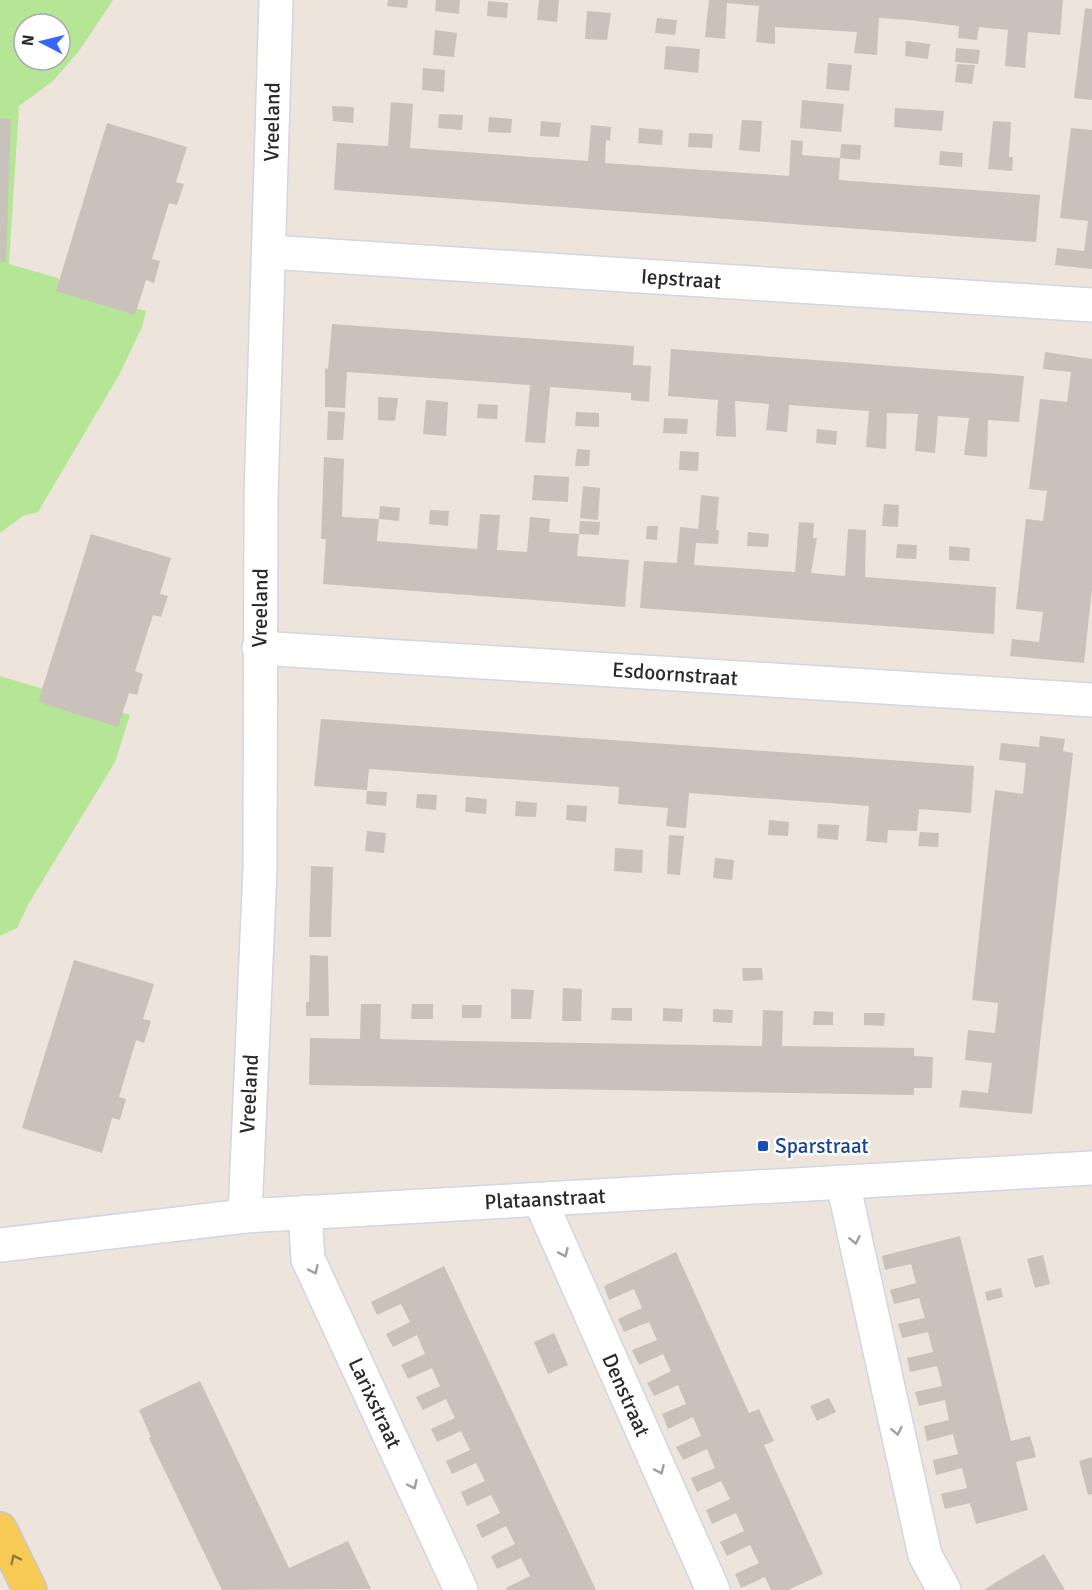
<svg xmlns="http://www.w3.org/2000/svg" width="1092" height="1590" font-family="Signika,sans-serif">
  <rect width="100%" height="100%" fill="#ede5db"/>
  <!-- green -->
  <g fill="#b5e695" fill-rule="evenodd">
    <path d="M0,0H113L79,51L53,81L19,106L9,264L58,278L63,289L146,311L142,327L119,375L38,512L23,516L0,533ZM24,24H60V60H24Z"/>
    <path d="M0,676L130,715L115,762L29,903L17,928L0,936Z"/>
  </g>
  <!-- building -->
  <g fill="#c8c2bb">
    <path d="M388,0H408L407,8L387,6Z"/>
    <path d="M436,0H460L459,14L435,11Z"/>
    <path d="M539,0H559L557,22L537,20Z"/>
    <path d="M709,0H1063L1060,35L1028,32L1025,68L1005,66L1008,30L979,27L977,40L958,38L959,26L909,20L879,18L877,55L854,53L857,32L775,27V44L756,42L759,6L727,3L725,39L705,37Z"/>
    <path d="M488,1L508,3L507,18L487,16Z"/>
    <path d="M1085,8L1092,9V100L1074,98Z"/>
    <path d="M587,11L611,13L607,40L585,39Z"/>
    <path d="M657,18L677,20L675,35L655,33Z"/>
    <path d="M435,30L457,33L454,57L433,55Z"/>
    <path d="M906,41L930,44L928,59L905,56Z"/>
    <path d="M666,46L700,49L698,73L664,69Z"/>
    <path d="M956,48L980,50L978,64L955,62Z"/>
    <path d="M828,63L852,65L849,91L826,89Z"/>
    <path d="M957,64L975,65L972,84L955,82Z"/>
    <path d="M423,68L445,70L444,92L422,90Z"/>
    <path d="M802,100L844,104L841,132L800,128Z"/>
    <path d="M391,102L413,104L410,148L588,161L591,125L611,127L610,141L606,140L605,163L789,176L791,140L803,141L802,155L840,158L839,180L1040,195L1036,242L334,190L337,143L388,146Z"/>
    <path d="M332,106L354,107L353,123L333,121Z"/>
    <path d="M895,108L944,111L942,131L894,127Z"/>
    <path d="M439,114L463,115L462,130L438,128Z"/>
    <path d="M489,117L512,119L511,133L488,132Z"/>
    <path d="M0,118L11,119L6,262H0Z"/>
    <path d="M742,120L762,121L760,152L739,150Z"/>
    <path d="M541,121L561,123L559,137L540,136Z"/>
    <path d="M993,121L1011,122L1009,157H1013L1012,171L988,169Z"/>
    <path d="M107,123L187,147L176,182L184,184L177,205L169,203L152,259L160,261L154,283L146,280L135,315L56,291Z"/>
    <path d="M639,128L663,130L662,145L638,143Z"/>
    <path d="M1071,128L1092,130V269L1055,265L1057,248L1084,251L1088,221L1060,218Z"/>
    <path d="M689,133L713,134L712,148L688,147Z"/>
    <path d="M841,144L861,145L860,160L840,158Z"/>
    <path d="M940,151L963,153L962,167L939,165Z"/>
    <path d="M332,324L634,346L633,365L651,366L649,402L631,400V393L550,387L545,443L525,442L530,385L347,372L345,408L325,407V368L328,369Z"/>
    <path d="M671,349L1024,376L1019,422L988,420L987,457L964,455L969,418L938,416L935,453L915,451L918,414L887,413L886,449L866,447L869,411L789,405L787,432L766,430L769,404L735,401L736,437L716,436L718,400L668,396Z"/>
    <path d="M1045,352L1092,359V589L1084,663L1010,656L1012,639L1039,642L1043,612L1016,609L1026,519L1043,521L1047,491L1029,489L1040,399L1067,402L1071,372L1043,369Z"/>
    <path d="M378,397L398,398L395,421L378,420Z"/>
    <path d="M426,400L448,402L446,436L423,434Z"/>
    <path d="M478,404L498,405L497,419L477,418Z"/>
    <path d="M328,411L345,412L343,440H327Z"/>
    <path d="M576,412L599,413V427L575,426Z"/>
    <path d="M664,418L688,419L687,434L663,433Z"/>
    <path d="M817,429L837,431L836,445L816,443Z"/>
    <path d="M577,449L590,450L589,466H575Z"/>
    <path d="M680,451L699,452L698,471L679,470Z"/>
    <path d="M324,457L344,459L342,517L379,519L377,541L477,549L480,514L500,515L497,550L527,552L530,517L550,519L549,532L579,534L577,556L629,560L625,607L323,584L326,539H321Z"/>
    <path d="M534,475L569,477L568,502L532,500Z"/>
    <path d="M583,486L600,488L598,520L580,518Z"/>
    <path d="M701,495L719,497L716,530H719L718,544L696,543L694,565L795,572L799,522L814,523L813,538H817L811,573L845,576L848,529L866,530L865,577L996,587L994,634L640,608L644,561L677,563L680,527L698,529Z"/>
    <path d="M884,504L899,505L898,527L882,526Z"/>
    <path d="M380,506L400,508L399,521L379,519Z"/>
    <path d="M430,510L449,511L448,526L429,524Z"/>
    <path d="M580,521L600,522L599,535L579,534Z"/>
    <path d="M647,526H658L657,540L646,539Z"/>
    <path d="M748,532L769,534L768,547L747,546Z"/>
    <path d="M91,534L171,558L160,594L168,596L161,617L153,615L135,671L143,674L137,695L129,693L118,727L38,702Z"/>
    <path d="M897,544L917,545L916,559L896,558Z"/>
    <path d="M949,546L970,548L969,561L949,560Z"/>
    <path d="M321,719L974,766L971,813L919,809L917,831L888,830L887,843L866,841L869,806L689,793L686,828H684L666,826L668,808L618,804L619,787L369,769L367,790L314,786Z"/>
    <path d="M1040,736L1065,739L1063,751L1073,753L1032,1114L959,1107L962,1090L988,1093L992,1063L965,1060L968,1030L995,1033L998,1003L972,1000L993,806L995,790L1023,794L1026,763L999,760L1001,743L1039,747Z"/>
    <path d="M367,791L387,792L386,806L366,804Z"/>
    <path d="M417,794L437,795L436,810L416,808Z"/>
    <path d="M466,797L487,799L486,814L465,812Z"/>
    <path d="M516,801L537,803L536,817L515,816Z"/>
    <path d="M567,805L587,806L586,822L566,820Z"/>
    <path d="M769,820L789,822L788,836L768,835Z"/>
    <path d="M818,824L839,825L838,840L817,838Z"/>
    <path d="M367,831L386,833L384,853L365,851Z"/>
    <path d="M920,832L939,833L938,847L918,846Z"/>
    <path d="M669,835L684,836L680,875L667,874Z"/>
    <path d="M615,848L643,850L642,873L614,871Z"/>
    <path d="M715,858L734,860L732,880L713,878Z"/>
    <path d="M311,866L333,867L331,937H309Z"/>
    <path d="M310,955L328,956L329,1016H306V1002H309Z"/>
    <path d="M74,960L154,984L143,1019L151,1021L144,1043L136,1040L119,1097L126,1099L120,1120L112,1118L102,1153L22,1128Z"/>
    <path d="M742,968H762L763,980L743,981Z"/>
    <path d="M563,988L582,989L581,1021H562Z"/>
    <path d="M511,989L534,990L531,1019H511Z"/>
    <path d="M361,1004H381L380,1039L461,1041L762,1046L763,1010L783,1011L782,1046L914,1048V1056L933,1057L932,1088H914V1095L309,1085L310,1038L360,1039Z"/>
    <path d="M412,1004H433V1019H411Z"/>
    <path d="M462,1005H482L481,1018H462Z"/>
    <path d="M612,1008H632V1021L611,1020Z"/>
    <path d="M663,1008L683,1009L682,1022L663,1021Z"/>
    <path d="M713,1009L733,1010L732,1023L713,1022Z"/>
    <path d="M814,1011L833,1012V1025H813Z"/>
    <path d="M864,1013H885L884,1026L864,1025Z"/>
    <path d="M960,1236L1011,1441L1030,1436L1036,1457L1016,1462L1028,1510L976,1524L970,1503L945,1509L941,1494L967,1488L962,1468L936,1475L933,1460L958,1454L953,1434L927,1441L924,1426L949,1420L945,1400L919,1406L915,1392L942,1386L937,1366L910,1372L907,1358L933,1352L928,1332L902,1338L898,1324L925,1318L919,1298L894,1304L890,1290L916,1283L911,1264L885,1270L882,1256Z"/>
    <path d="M676,1252L749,1413L759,1409L774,1441L764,1445L823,1574L788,1590H771L765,1577L741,1588L735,1574L759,1563L750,1545L727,1556L720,1542L744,1531L736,1513L712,1524L706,1510L730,1499L721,1481L697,1492L691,1478L715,1468L707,1449L683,1460L676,1447L701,1436L693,1417L668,1429L662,1414L686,1404L678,1385L654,1396L647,1383L671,1371L663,1354L639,1365L632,1350L657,1340L649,1322L624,1332L618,1319L642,1308L634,1289L609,1300L604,1286Z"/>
    <path d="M1043,1255L1050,1284L1035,1288L1027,1259Z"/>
    <path d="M444,1266L549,1490L596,1590H507L506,1588L530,1576L521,1558L497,1569L491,1556L515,1544L506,1526L482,1538L476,1525L500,1513L491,1495L467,1506L461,1492L485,1481L476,1463L452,1474L446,1461L470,1450L461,1431L437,1442L431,1429L455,1418L446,1399L423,1410L416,1397L440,1386L432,1368L408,1379L401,1365L425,1354L417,1335L393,1347L386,1334L410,1322L401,1304L377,1315L371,1302Z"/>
    <path d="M1001,1288L1003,1297L987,1301L985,1292Z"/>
    <path d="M554,1333L568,1365L548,1374L534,1342Z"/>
    <path d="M200,1381L289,1568L348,1541L371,1589L222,1590L149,1438L151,1437L139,1410Z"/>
    <path d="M829,1398L836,1412L817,1421L810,1406Z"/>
    <path d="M1092,1457V1494L1088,1495L1079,1461Z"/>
    <path d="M1044,1554L1065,1590H984L998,1581Z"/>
  </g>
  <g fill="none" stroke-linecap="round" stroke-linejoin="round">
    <!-- street casing -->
    <g stroke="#d1d5e4" stroke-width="36">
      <g id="street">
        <path d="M269,252L1092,305"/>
        <path d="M259,648L1092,700"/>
        <path d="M843,1183L925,1555L944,1590"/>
        <path d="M540,1200L713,1590"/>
        <path d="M305,1212L308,1259L461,1590"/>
        <path d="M245,1216L260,868L261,497L276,0"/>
      </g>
    </g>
    <!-- secondary casing -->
    <g stroke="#d1d5e4" stroke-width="36">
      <path id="secondary" d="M0,1245L245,1216L1092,1168"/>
    </g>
    <!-- primary casing -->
    <g stroke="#c8c8c8" stroke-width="36">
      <path id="primary" d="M0,1529L30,1590"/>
    </g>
    <!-- street -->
    <use href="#street" stroke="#fff" stroke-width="33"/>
    <!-- secondary -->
    <use href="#secondary" stroke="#fff" stroke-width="33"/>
    <!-- primary -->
    <use href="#primary" stroke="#f7ca56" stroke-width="33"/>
  </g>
  <!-- one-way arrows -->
  <defs><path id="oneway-chevron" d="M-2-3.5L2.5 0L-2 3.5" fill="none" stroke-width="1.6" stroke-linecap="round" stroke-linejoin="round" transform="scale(1.5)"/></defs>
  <g stroke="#9f9f9f">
    <use href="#oneway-chevron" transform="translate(855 1240) rotate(78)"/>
    <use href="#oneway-chevron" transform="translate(564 1253) rotate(66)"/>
    <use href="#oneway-chevron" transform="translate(314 1270) rotate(65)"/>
    <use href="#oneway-chevron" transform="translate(897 1431) rotate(78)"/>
    <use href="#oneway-chevron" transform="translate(660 1470) rotate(66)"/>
    <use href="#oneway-chevron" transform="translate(413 1485) rotate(65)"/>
  </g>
  <use stroke="#907a40" href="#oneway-chevron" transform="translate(15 1559) rotate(-116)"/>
  <!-- markers -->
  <rect fill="#1a4fb4" stroke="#fff" stroke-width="2" x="757" y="1140" width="12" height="12" rx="3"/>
  <g text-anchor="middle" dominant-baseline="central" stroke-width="5" stroke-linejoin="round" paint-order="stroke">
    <!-- street labels -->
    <g font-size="21" fill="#2a2a2a" stroke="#fff">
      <text transform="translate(272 122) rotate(-89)">Vreeland</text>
      <text transform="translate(681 279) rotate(4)">Iepstraat</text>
      <text transform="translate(260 608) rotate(-89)">Vreeland</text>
      <text transform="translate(675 674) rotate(4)">Esdoornstraat</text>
      <text transform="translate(249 1094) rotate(-87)">Vreeland</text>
      <text transform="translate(545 1199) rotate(-3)">Plataanstraat</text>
      <text transform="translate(626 1395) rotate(66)">Denstraat</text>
      <text transform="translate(375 1403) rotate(65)">Larixstraat</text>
    </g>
    <!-- transit labels -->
    <g font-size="21" fill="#164399" stroke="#fff" text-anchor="start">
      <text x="775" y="1146">Sparstraat</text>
    </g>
  </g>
  <!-- north arrow -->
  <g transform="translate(42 42) rotate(277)"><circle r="28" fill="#ffffff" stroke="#aaaaaa" stroke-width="1.5"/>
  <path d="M0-4.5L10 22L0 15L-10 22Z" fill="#3665ff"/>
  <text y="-9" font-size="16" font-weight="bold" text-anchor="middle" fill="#2a2a2a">N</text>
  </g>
</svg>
